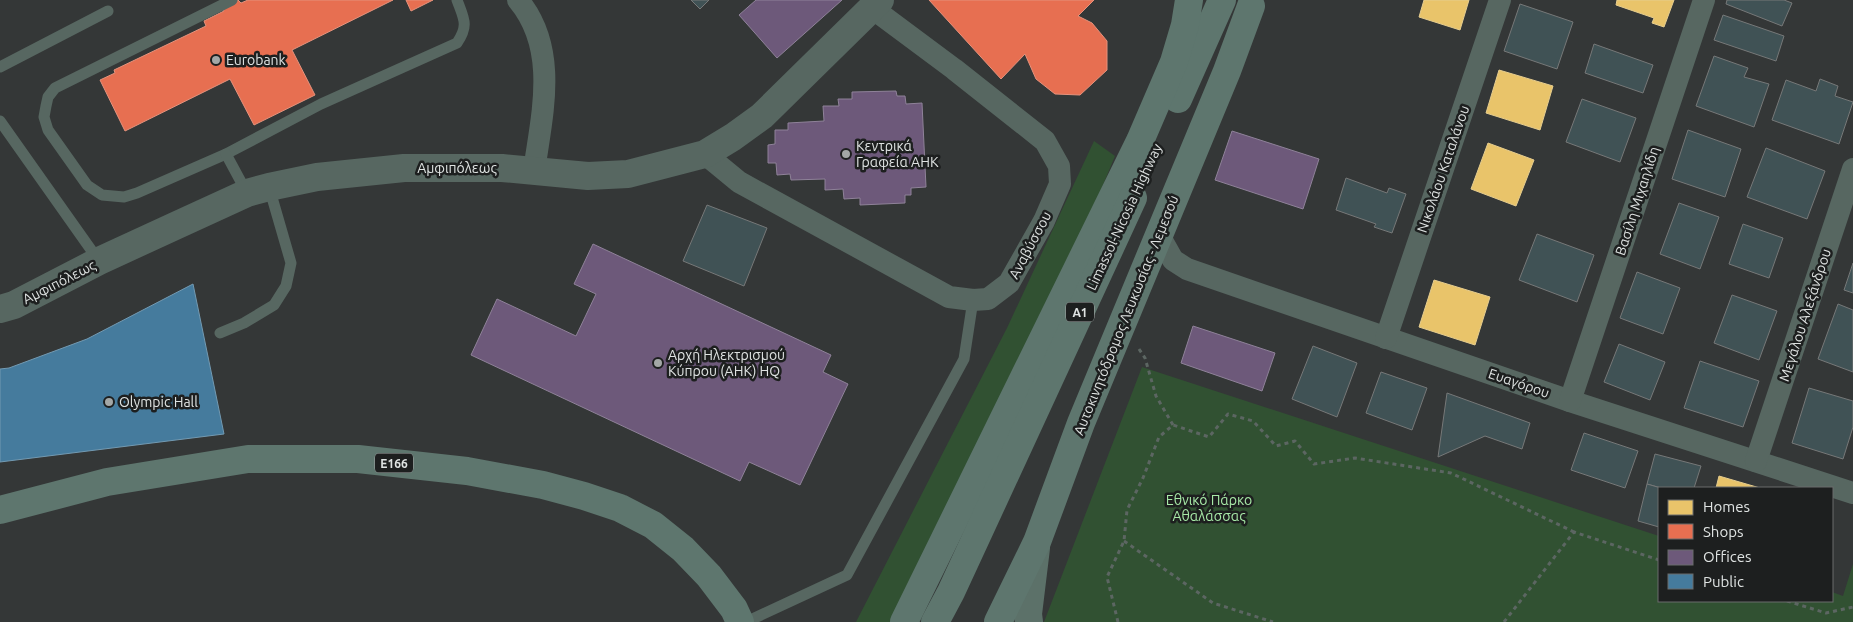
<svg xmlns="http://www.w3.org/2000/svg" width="1853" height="622" font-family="Ubuntu,sans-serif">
  <rect width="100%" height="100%" fill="#343737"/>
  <!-- green -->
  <g fill="#315132">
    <path d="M1094,141L1115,156L1044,328L891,622H856L1007,328Z"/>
    <path d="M1142,367L1659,536V601H1832V592L1843,596L1853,564V622H1044Z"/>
  </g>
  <!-- homes -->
  <g fill="#e9c46a" stroke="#e6cd8e">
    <path d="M1424,0H1469L1460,30L1419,17Z"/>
    <path d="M1617,0H1674L1664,27L1652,23L1654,18L1616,5Z"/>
    <path d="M1499,70L1553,86L1540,130L1486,113Z"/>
    <path d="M1488,143L1534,160L1516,206L1471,189Z"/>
    <path d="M1434,280L1490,297L1475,345L1419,327Z"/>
    <path d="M1719,476L1760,488H1716Z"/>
  </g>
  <!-- shops -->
  <g fill="#e76f51" stroke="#e5927c">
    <path d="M238,0L241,3L248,0H393L292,50L315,95L254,125L230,79L125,131L100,80L115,73L114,70L206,26L204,21L224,11L222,8Z"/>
    <path d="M406,0H433L411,11Z"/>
    <path d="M929,0H1094L1078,16L1092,23L1107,41V70L1080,95L1055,94L1036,79L1025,54L1001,79Z"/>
  </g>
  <!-- offices -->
  <g fill="#6d597a" stroke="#8f8299">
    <path d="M756,0H842L777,58L739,15Z"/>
    <path d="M896,91L897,96H905L906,104L922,103L926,187L911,188V195H905V203L860,205V198L844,199L843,189L825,190V179L791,180L790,174L777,175L776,163H768V145L775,144V130H788V123L824,121L823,106H839L838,99H852V92Z"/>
    <path d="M1232,131L1319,159L1303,209L1215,180Z"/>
    <path d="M593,244L831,355L823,372L848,384L800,485L749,462L740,481L471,355L497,299L576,336L596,294L574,284Z"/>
    <path d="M1193,326L1275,353L1262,391L1181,363Z"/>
  </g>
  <!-- public -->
  <path fill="#457b9d" stroke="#739ab2" d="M193,284L224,434L0,462V369L9,368L87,339Z"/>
  <!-- building -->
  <g fill="#405255" stroke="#767878">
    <path d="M691,0H709L700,9Z"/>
    <path d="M1727,0H1784L1792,3L1782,26L1726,4Z"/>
    <path d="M1520,4L1573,22L1557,69L1504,51Z"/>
    <path d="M1723,15L1784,36L1776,61L1714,40Z"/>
    <path d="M1594,44L1653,65L1643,93L1585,73Z"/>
    <path d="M1714,56L1748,68L1744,77L1769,84L1754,127L1696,106Z"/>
    <path d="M1820,79L1838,86L1835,96L1853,102L1839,144L1772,120L1786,80L1816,91Z"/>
    <path d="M1582,99L1636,118L1620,162L1566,142Z"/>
    <path d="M1688,130L1741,149L1725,197L1672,179Z"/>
    <path d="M1766,148L1825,171L1807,219L1747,197Z"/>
    <path d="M1346,178L1387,193L1389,188L1406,194L1392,233L1374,227L1376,224L1336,210Z"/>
    <path d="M1679,203L1719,217L1700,269L1660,254Z"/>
    <path d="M707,205L767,228L744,286L683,261Z"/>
    <path d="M1743,224L1783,238L1769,278L1729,264Z"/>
    <path d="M1537,234L1594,255L1577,302L1519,280Z"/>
    <path d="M1853,263V293L1844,290Z"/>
    <path d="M1637,272L1680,288L1663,334L1620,318Z"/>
    <path d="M1732,295L1777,311L1759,360L1714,343Z"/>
    <path d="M1838,304L1853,310V372L1818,359Z"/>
    <path d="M1619,344L1665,362L1650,400L1604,382Z"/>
    <path d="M1313,346L1357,363L1337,417L1292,399Z"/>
    <path d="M1700,361L1759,381L1743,427L1684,408Z"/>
    <path d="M1381,372L1427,388L1412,430L1366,413Z"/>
    <path d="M1809,388L1853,401V427L1843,459L1792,443Z"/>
    <path d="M1447,393L1530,423L1522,449L1485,436L1438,457Z"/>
    <path d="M1584,433L1638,451L1625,488L1571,470Z"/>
    <path d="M1655,454L1701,466L1694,488H1661L1647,484Z"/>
    <path d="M1647,484L1661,488H1659V527L1638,521Z"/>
  </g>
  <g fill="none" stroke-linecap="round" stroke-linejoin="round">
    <!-- path -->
    <g stroke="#5c6662" stroke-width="3" stroke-dasharray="4 4" stroke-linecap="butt">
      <path d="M1139,349L1145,358L1156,396L1173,425"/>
      <path d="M1124,541L1213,603L1273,622"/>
      <path d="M1787,601L1826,613L1853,607"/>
      <path d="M1118,622L1107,577L1124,541L1127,510L1143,478L1159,437L1173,425L1209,437L1228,414L1253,421L1276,446L1295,441L1314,464L1355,458L1451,473L1574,532"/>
      <path d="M1504,622L1574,532L1659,560"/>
    </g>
    <!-- service -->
    <g stroke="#576761" stroke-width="11">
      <path d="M232,0L55,88L48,97L46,106L44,117L48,130L87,185L102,195L124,197L137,193L226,154L321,104L457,43C469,25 464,19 457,0"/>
      <path d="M0,67L108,11"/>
      <path d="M0,121L99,261"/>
      <path d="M226,154L247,193"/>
      <path d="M220,333L244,323L274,305L286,286L291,263L269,187"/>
      <path d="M746,622L847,575L964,359L973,300"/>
    </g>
    <!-- minor -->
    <g stroke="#576761" stroke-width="22">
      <path d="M518,0C559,49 542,114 534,171"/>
      <path d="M705,154L739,182L949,297L973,300L988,299L1009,283L1044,221L1060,184L1059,166L1045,141L954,69L872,8"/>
      <path d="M1159,235L1173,260L1187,269L1570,401L1853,493"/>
      <path d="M1386,338L1500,0"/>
      <path d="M1570,401L1704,0"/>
      <path d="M1756,461L1853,169"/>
    </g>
    <!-- tertiary -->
    <path stroke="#576761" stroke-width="28" d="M0,309L14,305L99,261L175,226L247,193L269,187L317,177L404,168H502L588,176L628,174L705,154L733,137L762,116L880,0"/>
    <!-- secondary -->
    <path stroke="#5c7169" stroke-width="28" d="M1029,622L1028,614L1036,548"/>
    <!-- trunk -->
    <g stroke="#5e766e" stroke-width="28">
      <path d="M1178,99L1222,0"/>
      <path d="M0,510L107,482L248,459H358L467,471L543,485L584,496L620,508L653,525L683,549L709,576L734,609L740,622"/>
      <path d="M904,622L1140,141L1174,62L1185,25L1189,0"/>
      <path d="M935,622L951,592L1133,198"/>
      <path d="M998,622L1037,542L1081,423L1227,71L1251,6"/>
    </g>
  </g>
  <!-- markers -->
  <g fill="#a3a7a6" stroke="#1d1f1f" stroke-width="2">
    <circle cx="216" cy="60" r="5"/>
    <circle cx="846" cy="154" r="5"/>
    <circle cx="658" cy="363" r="5"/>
    <circle cx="109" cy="402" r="5"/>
  </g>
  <g text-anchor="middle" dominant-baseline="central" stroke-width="5" stroke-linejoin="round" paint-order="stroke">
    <!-- shield labels -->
    <g fill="#1d1f1f" stroke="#a5a8a8" stroke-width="1">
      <rect x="1066" y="302.5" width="28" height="19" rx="4"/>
      <rect x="375" y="453.5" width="38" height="19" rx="4"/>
    </g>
    <g font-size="12" font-weight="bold" fill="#dfe3e2">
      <text x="1080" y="312">A1</text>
      <text x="394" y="463">E166</text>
    </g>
    <!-- poi labels -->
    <g font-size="14" fill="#dfe3e2" stroke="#1d1f1f" text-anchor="start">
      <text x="226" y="60">Eurobank</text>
      <text x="856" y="146">Κεντρικά<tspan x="856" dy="16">Γραφεία ΑΗΚ</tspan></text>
      <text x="668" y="355">Αρχή Ηλεκτρισμού<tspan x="668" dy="16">Κύπρου (ΑΗΚ) HQ</tspan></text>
      <text x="119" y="402">Olympic Hall</text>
    </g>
    <!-- street labels -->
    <g font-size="14" fill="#dfe3e2" stroke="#1d1f1f">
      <text x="457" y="168">Αμφιπόλεως</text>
      <text transform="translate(1443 169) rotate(-71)">Νικολάου Καταλάνου</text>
      <text transform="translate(1637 201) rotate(-72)">Βασίλη Μιχαηλίδη</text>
      <text transform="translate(1124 217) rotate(-65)">Limassol-Nicosia Highway</text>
      <text transform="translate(1030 245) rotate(-62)">Αναβύσσου</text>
      <text transform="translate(59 282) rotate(-27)">Αμφιπόλεως</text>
      <text transform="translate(1126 315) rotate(-68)">Αυτοκινητόδρομος Λευκωσίας - Λεμεσού</text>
      <text transform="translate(1805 315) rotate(-72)">Μεγάλου Αλεξάνδρου</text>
      <text transform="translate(1519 383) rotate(19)">Ευαγόρου</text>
    </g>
    <!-- park labels -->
    <g font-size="14" fill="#a7e9a7" stroke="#1d1f1f">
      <text x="1209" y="500">Εθνικό Πάρκο<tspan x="1209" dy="16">Αθαλάσσας</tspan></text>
    </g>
  </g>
  <!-- legend -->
  <rect x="1658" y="487" width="175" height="115" fill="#1d1f1f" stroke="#6b6d6d"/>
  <rect x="1668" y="500" width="25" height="15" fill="#e9c46a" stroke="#6b6d6d"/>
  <text x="1703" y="512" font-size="15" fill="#dfe3e2">Homes</text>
  <rect x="1668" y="524" width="25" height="15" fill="#e76f51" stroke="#6b6d6d"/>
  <text x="1703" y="537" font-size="15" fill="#dfe3e2">Shops</text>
  <rect x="1668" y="550" width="25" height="15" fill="#6d597a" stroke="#6b6d6d"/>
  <text x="1703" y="562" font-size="15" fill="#dfe3e2">Offices</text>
  <rect x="1668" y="574" width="25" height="15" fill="#457b9d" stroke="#6b6d6d"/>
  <text x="1703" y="587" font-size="15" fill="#dfe3e2">Public</text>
</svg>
